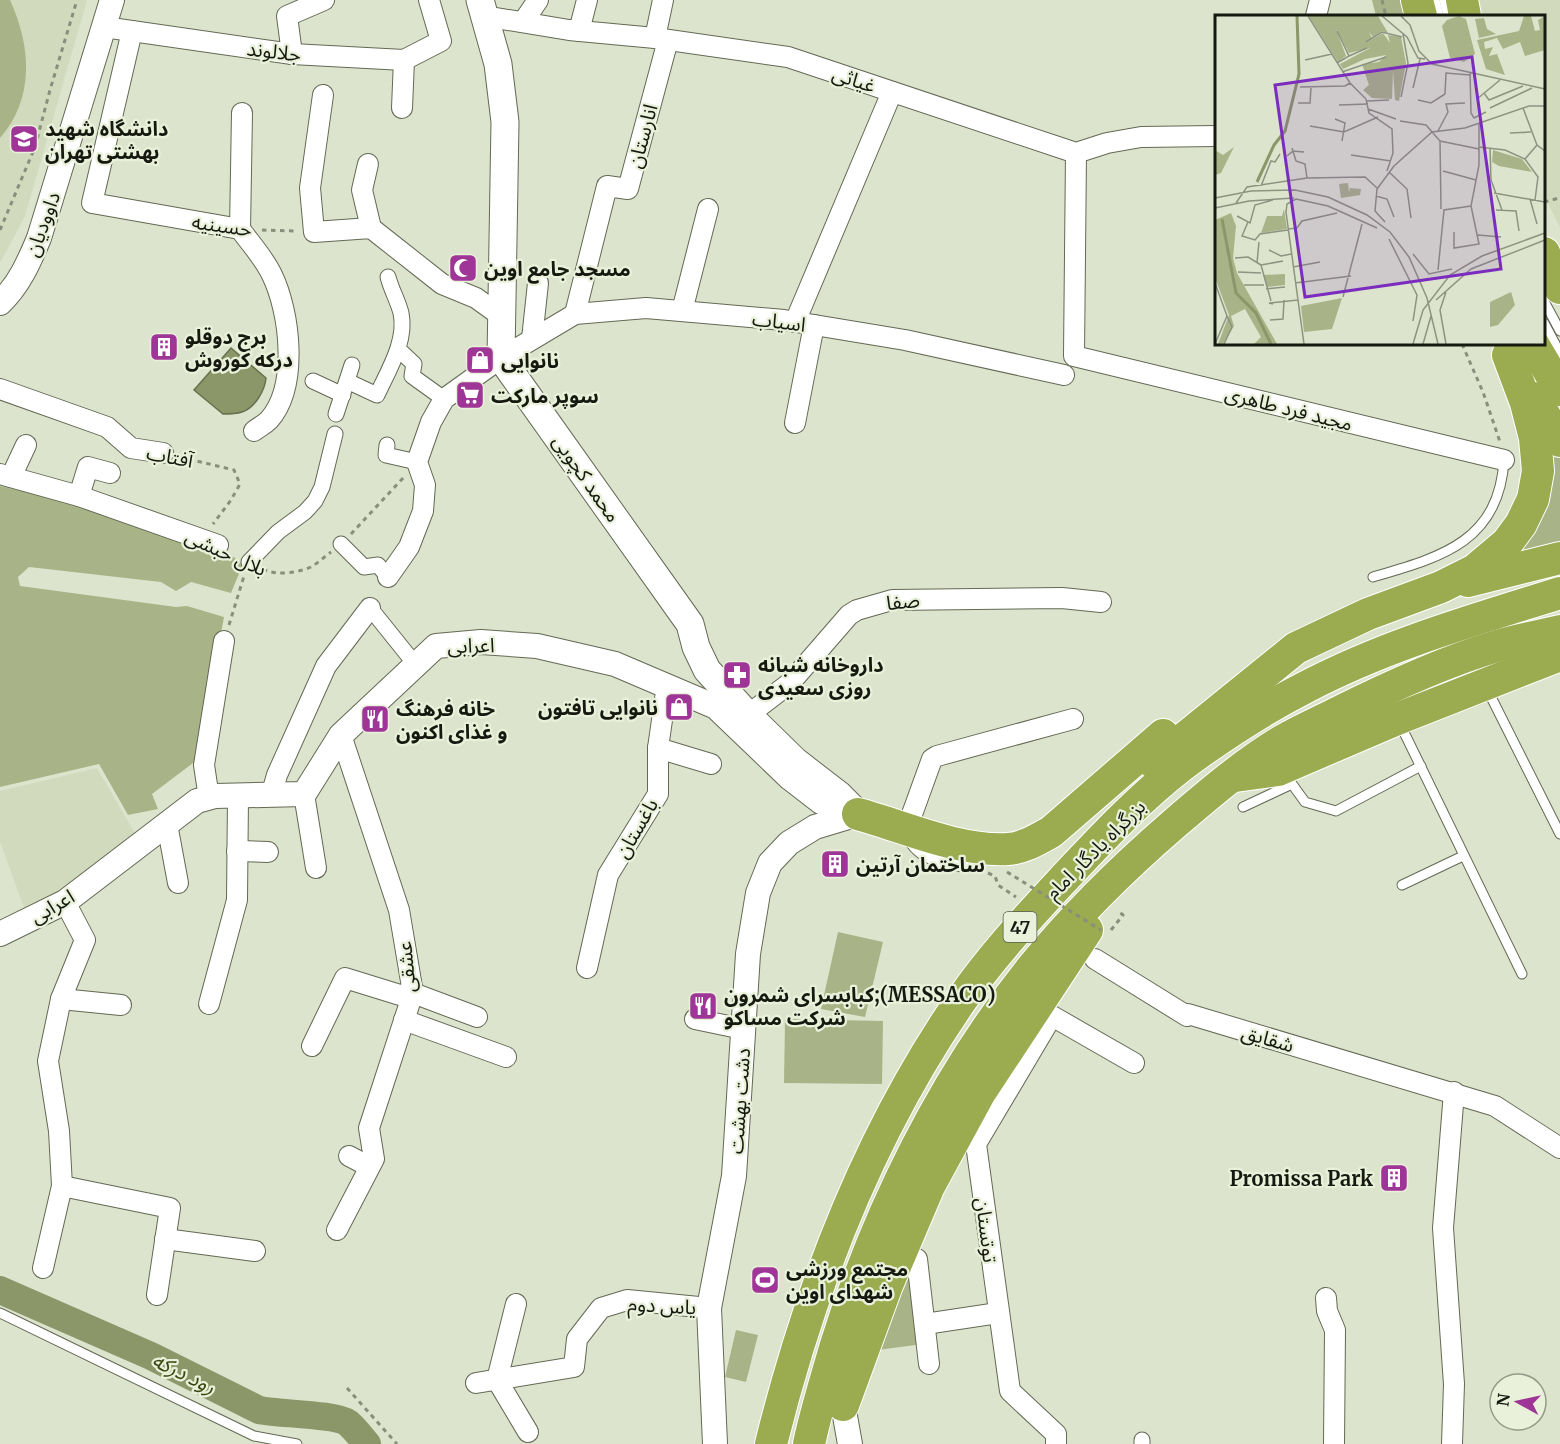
<svg xmlns="http://www.w3.org/2000/svg" width="1560" height="1444" font-family="Merriweather,'Noto Sans Arabic',serif">
  <rect width="100%" height="100%" fill="#dde4cd"/>
  <!-- built -->
  <g fill="#d1dabc">
    <path d="M0,0H87L25,216L0,263Z"/>
    <path d="M1476,0H1560V227L1544,196V16H1479Z"/>
    <path d="M97,768L136,835L58,896L25,910L0,842V791Z"/>
  </g>
  <!-- green -->
  <g fill="#a8b487">
    <path d="M0,0H10C31,46 35,98 0,138Z"/>
    <path d="M1372,0H1401L1404,16H1376Z"/>
    <path d="M1543,433L1560,454V552L1498,568Z"/>
    <path d="M0,486L76,504L213,542L243,564L231,593L191,582L176,591L161,582L29,567L18,577L20,586L176,607L187,606L224,617L197,760L152,794L158,809L128,815L99,764L0,787Z"/>
    <path d="M838,932L883,942L865,1017L821,1009Z"/>
    <path d="M785,1019L883,1021L882,1084L784,1083Z"/>
    <path d="M913,1261L923,1344L878,1350Z"/>
    <path d="M736,1330L758,1335L746,1382L725,1377Z"/>
  </g>
  <!-- water -->
  <path fill="#8b9768" stroke="#68714e" stroke-width="1.5" d="M231,348L266,378C265,390 255,408 242,412C236,414 229,414 223,414L194,390Z"/>
  <g fill="none" stroke-linecap="round" stroke-linejoin="round">
    <!-- river -->
    <path stroke="#8b9768" stroke-width="28" d="M0,1290L151,1356L259,1410C277,1414 336,1414 348,1423C355,1429 361,1437 367,1444"/>
    <!-- service casing -->
    <g stroke="#636954" stroke-width="11">
      <g id="service">
        <path d="M1435,0L1439,16"/>
        <path d="M1444,0L1448,16"/>
        <path d="M1544,301L1560,331"/>
        <path d="M1544,323L1560,353"/>
        <path d="M1373,577C1441,557 1499,542 1504,460"/>
        <path d="M1487,689L1560,834"/>
        <path d="M1399,722L1522,974"/>
        <path d="M1243,807L1292,784L1305,802L1336,811L1421,766"/>
        <path d="M1402,885L1463,856"/>
        <path d="M0,1313L254,1436L297,1444"/>
      </g>
    </g>
    <!-- pedestrian casing -->
    <g stroke="#636954" stroke-width="17">
      <g id="pedestrian">
        <path d="M398,349L414,364L412,376L444,399"/>
        <path d="M313,381L343,395"/>
        <path d="M347,381L377,395C388,371 407,341 401,313C398,301 391,289 388,277"/>
        <path d="M336,414L352,365"/>
        <path d="M387,445L386,455L417,462"/>
        <path d="M341,544L364,567L378,565L388,577"/>
        <path d="M249,562L278,532L305,512L315,501L322,487L335,434"/>
        <path d="M370,608L415,664"/>
        <path d="M910,835C919,859 950,863 973,865"/>
        <path d="M1142,1444V1440"/>
      </g>
    </g>
    <!-- minor casing -->
    <g stroke="#636954" stroke-width="22">
      <g id="minor">
        <path d="M484,16L569,30L655,38L788,57L1076,153L1107,143L1141,137L1216,136"/>
        <path d="M1316,16L1320,0"/>
        <path d="M523,22L538,0"/>
        <path d="M104,27L292,54L404,60L441,41L429,0"/>
        <path d="M132,31L92,203L240,229"/>
        <path d="M579,31L587,0"/>
        <path d="M655,38L663,0"/>
        <path d="M292,54L287,16L324,0"/>
        <path d="M323,95L310,188L314,232L371,228L442,284L476,298L501,316"/>
        <path d="M402,108L404,60"/>
        <path d="M1076,153L1074,356L1504,460"/>
        <path d="M368,164L362,190L371,228"/>
        <path d="M240,229C251,244 264,258 272,275C290,312 299,386 269,420C264,425 259,427 254,431"/>
        <path d="M240,229L242,113"/>
        <path d="M682,311L708,209"/>
        <path d="M575,314L607,186L628,189L668,40"/>
        <path d="M795,322L892,92"/>
        <path d="M532,339L538,283"/>
        <path d="M0,389L107,427L131,448L163,453"/>
        <path d="M795,423L814,325"/>
        <path d="M0,474L79,496L218,545"/>
        <path d="M11,477L26,445"/>
        <path d="M79,496L88,467L110,473"/>
        <path d="M388,577L409,547L423,511L425,485L417,462L431,422L444,399L501,358L575,314L646,308L784,320L905,340L1064,375"/>
        <path d="M748,715L790,683L849,615L857,610L892,600L1062,598L1101,602"/>
        <path d="M658,748L711,764"/>
        <path d="M304,794L316,868"/>
        <path d="M271,796L277,775L326,666L370,608"/>
        <path d="M209,798L204,765L224,641"/>
        <path d="M167,824L178,883"/>
        <path d="M907,828L932,759L937,756L1073,719"/>
        <path d="M237,851L268,852"/>
        <path d="M1095,959L1187,1016L1188,1014L1495,1106L1560,1148"/>
        <path d="M587,968L608,875L658,794V748L667,685"/>
        <path d="M61,999L121,1005"/>
        <path d="M209,1004L237,900L238,796"/>
        <path d="M695,1019L743,1029"/>
        <path d="M404,1020L506,1057"/>
        <path d="M312,1046L345,978L400,995L413,993L477,1017"/>
        <path d="M349,1156L368,1166"/>
        <path d="M62,1186L170,1208L157,1295"/>
        <path d="M337,1230L374,1159L369,1128L413,993L399,910L341,735"/>
        <path d="M165,1239L255,1251"/>
        <path d="M917,1259L929,1364"/>
        <path d="M43,1268L62,1186L59,1131L48,1061L61,999L85,940L65,902"/>
        <path d="M1326,1298L1327,1311L1335,1330L1334,1444"/>
        <path d="M516,1304L497,1380L528,1432"/>
        <path d="M925,1324L998,1313"/>
        <path d="M476,1383L574,1367L577,1339L601,1308L627,1300L709,1308"/>
        <path d="M1056,1444V1434L1010,1391L976,1144L1052,1016L1134,1063"/>
        <path d="M1452,1444L1454,1384L1443,1228L1454,1092"/>
      </g>
    </g>
    <!-- tertiary casing -->
    <g stroke="#636954" stroke-width="26">
      <g id="tertiary">
        <path d="M0,303C19,285 29,262 39,238L112,0"/>
        <path d="M0,934L65,902L197,801L215,796L304,794L341,735L436,646L481,642L537,646L615,664L716,707L790,778L821,802L858,814"/>
        <path d="M843,1405L850,1444"/>
        <path d="M715,1444L709,1308L734,1176L748,954L758,893L770,863L789,843L815,827L858,814"/>
      </g>
    </g>
    <!-- secondary casing -->
    <g stroke="#636954" stroke-width="29">
      <path id="secondary" d="M480,0L498,64L505,122L501,358L690,624L696,647L707,670L748,715L795,761L839,795L858,814"/>
    </g>
    <!-- trunk casing -->
    <g stroke="#fff" stroke-width="34">
      <g id="trunk">
        <path d="M1417,0L1421,16"/>
        <path d="M1462,0L1465,16"/>
        <path d="M1544,253L1560,288"/>
        <path d="M1533,344L1560,390"/>
        <path d="M1534,398L1560,441"/>
        <path d="M1468,581L1560,558"/>
        <path d="M1154,763L1296,648L1368,614L1441,587L1475,570L1507,543L1521,524L1533,499L1538,471L1535,438L1526,403L1508,355"/>
        <path d="M1235,776L1278,770L1397,719L1560,655"/>
        <path d="M858,814C905,827 960,852 1008,849C1024,848 1038,839 1051,832L1163,735"/>
        <path d="M843,1405L887,1285L929,1186L979,1094L1087,930"/>
        <path d="M771,1444C810,1287 869,1133 962,999C994,953 1032,913 1070,872C1105,835 1141,797 1181,766C1220,737 1263,709 1306,687C1386,645 1474,620 1560,593"/>
        <path d="M809,1444C816,1411 826,1380 835,1348C877,1213 943,1079 1031,969C1074,916 1124,867 1175,823C1210,793 1244,764 1282,741C1299,731 1317,723 1335,714C1385,689 1443,662 1497,646C1518,640 1539,636 1560,631"/>
      </g>
    </g>
    <!-- path -->
    <g stroke="#898e7d" stroke-width="3" stroke-dasharray="4.5 4.5" stroke-linecap="butt">
      <path d="M1382,0L1386,16"/>
      <path d="M1544,202L1559,198L1560,200"/>
      <path d="M0,230L35,147L50,90L77,0"/>
      <path d="M262,230L297,231"/>
      <path d="M1462,344L1483,392L1500,442"/>
      <path d="M180,457L234,470L240,484L231,500L213,524"/>
      <path d="M351,534L404,477"/>
      <path d="M263,569C275,576 298,573 311,567C318,563 324,557 331,552"/>
      <path d="M229,625L244,576"/>
      <path d="M988,873L995,876L998,885L1016,897"/>
      <path d="M1111,930L1123,915L1117,910"/>
      <path d="M347,1388L397,1444"/>
    </g>
    <!-- service -->
    <use href="#service" stroke="#fff" stroke-width="9"/>
    <!-- pedestrian -->
    <use href="#pedestrian" stroke="#fff" stroke-width="15"/>
    <!-- minor -->
    <use href="#minor" stroke="#fff" stroke-width="20"/>
    <!-- tertiary -->
    <use href="#tertiary" stroke="#fff" stroke-width="24"/>
    <!-- secondary -->
    <use href="#secondary" stroke="#fff" stroke-width="27"/>
    <!-- trunk -->
    <use href="#trunk" stroke="#9aac4f" stroke-width="32"/>
    <!-- path-bridge -->
    <path stroke="#898e7d" stroke-width="3" stroke-dasharray="4.5 4.5" stroke-linecap="butt" d="M1007,872L1101,930"/>
  </g>
  <!-- icons -->
  <defs>
    <g id="university-square" transform="scale(1.5)"><rect x="-9" y="-9" width="18" height="18" rx="4" fill="#9e3597" stroke="#eaf1da"/><path d="M0-5L7-2L0 1L-7-2ZM-4 1L0 2.5L4 1V4Q0 6-4 4Z" fill="#fff"/></g>
    <g id="mosque-square" transform="scale(1.5)"><rect x="-9" y="-9" width="18" height="18" rx="4" fill="#9e3597" stroke="#eaf1da"/><path d="M3.5-4.9A6 6 0 1 0 3.5 4.9A5 5 0 1 1 3.5-4.9Z" fill="#fff"/></g>
    <g id="building-square" transform="scale(1.5)"><rect x="-9" y="-9" width="18" height="18" rx="4" fill="#9e3597" stroke="#eaf1da"/><path d="M-4-6H4V6H1V3H-1V6H-4ZM-2.5-4.3h1.7v1.8h-1.7ZM.8-4.3h1.7v1.8H.8ZM-2.5-1h1.7V.8h-1.7ZM.8-1h1.7V.8H.8Z" fill="#fff"/></g>
    <g id="shop-square" transform="scale(1.5)"><rect x="-9" y="-9" width="18" height="18" rx="4" fill="#9e3597" stroke="#eaf1da"/><path d="M-5-2.5h2.3a2.7 3.5 0 0 1 5.4 0H5L5.5 6h-11ZM-1.5-2.5h3a1.5 2.3 0 0 0-3 0Z" fill="#fff"/></g>
    <g id="supermarket-square" transform="scale(1.5)"><rect x="-9" y="-9" width="18" height="18" rx="4" fill="#9e3597" stroke="#eaf1da"/><path d="M-6-5.5h2.5l.6 2H6L4.5 2H-2.5L-4.4-4H-6ZM-1.5 3.2a1.3 1.3 0 1 0 .1 0ZM3 3.2a1.3 1.3 0 1 0 .1 0Z" fill="#fff"/></g>
    <g id="pharmacy-square" transform="scale(1.5)"><rect x="-9" y="-9" width="18" height="18" rx="4" fill="#9e3597" stroke="#eaf1da"/><path d="M-2-6h4v4h4v4h-4v4h-4v-4h-4v-4h4Z" fill="#fff"/></g>
    <g id="restaurant-square" transform="scale(1.5)"><rect x="-9" y="-9" width="18" height="18" rx="4" fill="#9e3597" stroke="#eaf1da"/><path d="M-5-6h1v4h1v-4h1v4h1v-4h1v5L-1.5 .5V6h-2V.5L-5-1ZM5-6V6H3V1.5H1.5Q1.5-4 5-6Z" fill="#fff"/></g>
    <g id="stadium-square" transform="scale(1.5)"><rect x="-9" y="-9" width="18" height="18" rx="4" fill="#9e3597" stroke="#eaf1da"/><path d="M0-5a6.5 5 0 1 0 0 10a6.5 5 0 1 0 0-10ZM-3.5-1.8h7v3.6h-7Z" fill="#fff"/></g>
  </defs>
  <g fill-rule="evenodd">
    <use href="#university-square" x="24" y="139"/>
    <use href="#mosque-square" x="463" y="268"/>
    <use href="#building-square" x="164" y="347"/>
    <use href="#shop-square" x="480" y="360"/>
    <use href="#supermarket-square" x="470" y="395"/>
    <use href="#pharmacy-square" x="737" y="675"/>
    <use href="#shop-square" x="679" y="707"/>
    <use href="#restaurant-square" x="375" y="719"/>
    <use href="#building-square" x="835" y="864"/>
    <use href="#restaurant-square" x="703" y="1006"/>
    <use href="#building-square" x="1394" y="1178"/>
    <use href="#stadium-square" x="765" y="1280"/>
  </g>
  <g text-anchor="middle" dominant-baseline="central" stroke-width="4.5" stroke-linejoin="round" paint-order="stroke">
    <!-- shield labels -->
    <rect fill="#eaf1da" stroke="#565a4d" stroke-width="1.5" x="1003.5" y="912" width="33" height="30" rx="4.5"/>
    <g font-size="18" font-weight="bold" fill="#161910">
      <text x="1020" y="927">47</text>
    </g>
    <!-- street labels -->
    <g font-size="20" fill="#161910" stroke="#eaf1da">
      <text transform="translate(274 51) rotate(7)">جلالوند</text>
      <text transform="translate(854 79) rotate(18)">غیاثی</text>
      <text transform="translate(642 136) rotate(-75)">انارستان</text>
      <text transform="translate(42 224) rotate(-70)">داوودیان</text>
      <text transform="translate(222 225) rotate(8)">حسینیه</text>
      <text transform="translate(779 321) rotate(7)">اسیاب</text>
      <text transform="translate(1289 408) rotate(14)">مجید فرد طاهری</text>
      <text transform="translate(170 456) rotate(11)">آفتاب</text>
      <text transform="translate(587 478) rotate(55)">محمد کچویی</text>
      <text transform="translate(226 552) rotate(24)">بلال حبشی</text>
      <text transform="translate(903 601) rotate(-6)">صفا</text>
      <text transform="translate(471 645) rotate(-1)">اعرابی</text>
      <text transform="translate(636 828) rotate(-60)">باغستان</text>
      <text transform="translate(1095 849) rotate(-45)">بزرگراه یادگار امام</text>
      <text transform="translate(52 906) rotate(-30)">اعرابی</text>
      <text transform="translate(406 967) rotate(-95)">عشقی</text>
      <text transform="translate(1268 1038) rotate(16)">شقایق</text>
      <text transform="translate(739 1101) rotate(-86)">دشت بهشت</text>
      <text transform="translate(987 1230) rotate(83)">توتستان</text>
      <text transform="translate(662 1305) rotate(3)">یاس دوم</text>
    </g>
    <!-- poi labels -->
    <g font-size="20" font-weight="bold" fill="#161910" stroke="#eaf1da" text-anchor="start">
      <text x="45" y="128">دانشگاه شهید<tspan x="45" dy="23">بهشتی تهران</tspan></text>
      <text x="484" y="268">مسجد جامع اوین</text>
      <text x="185" y="336">برج دوقلو<tspan x="185" dy="23">درکه کوروش</tspan></text>
      <text x="501" y="360">نانوایی</text>
      <text x="491" y="395">سوپر مارکت</text>
      <text x="758" y="664">داروخانه شبانه<tspan x="758" dy="23">روزی سعیدی</tspan></text>
      <text x="658" y="707" text-anchor="end">نانوایی تافتون</text>
      <text x="396" y="708">خانه فرهنگ<tspan x="396" dy="23">و غذای اکنون</tspan></text>
      <text x="856" y="864">ساختمان آرتین</text>
      <text x="724" y="994">کبابسرای شمرون;(MESSACO)<tspan x="724" dy="23">شرکت مساکو</tspan></text>
      <text x="1373" y="1178" text-anchor="end">Promissa Park</text>
      <text x="786" y="1268">مجتمع ورزشی<tspan x="786" dy="23">شهدای اوین</tspan></text>
    </g>
    <!-- water labels -->
    <g font-size="21" font-style="italic" fill="#3c4710" stroke="#eaf1da">
      <text transform="translate(184 1373) rotate(26)">رود درکه</text>
    </g>
  </g>
  <!-- overview -->
  <g transform="translate(1215 15)">
    <rect width="330" height="330" fill="#dde4cd"/>
    <path d="M94,1H163L173,18L167,16L158,22L154,17L157,23L151,28L168,18L175,28L173,20L186,22L191,48L184,86L180,85L178,55L177,84L157,83L148,75L154,70L147,49L164,47L171,40L150,44L128,54L125,49L155,33L134,38L121,14L131,41L123,47ZM244,1L251,4L260,39L249,47L235,43L227,11L232,5ZM309,1H316L320,16L325,15L323,5L330,1V35L310,41L305,27L288,34L282,23L269,27L270,34L278,32L274,41L282,39L290,60L271,54L262,25L304,16ZM269,3L272,14L281,19L264,23L260,4ZM19,132L6,158L0,160V135L8,140ZM278,135L307,144L317,157L284,151L277,147ZM133,168L134,177L135,173L146,174L145,180L126,183L124,169ZM69,194L72,214L46,218L52,201H67ZM16,198L21,211L18,243L22,258L62,329H39L46,322L30,294L16,301L19,311L8,329H3L14,300L0,263V205ZM70,259V270L52,272L48,260ZM296,277L300,290L283,310L275,312V287ZM127,283L117,314L89,317L86,291Z" fill="#a8b487"/>
    <path fill="none" stroke="#8b9768" stroke-width="3" d="M42,167L59,130L70,116L84,59L82,1M7,204L21,278L41,298L56,329"/>
    <path fill="none" stroke="#8d9381" stroke-width="1.5" d="M93,1L135,68L151,84L154,98L177,114L178,138L172,156M167,1L192,22L203,43L210,44M186,1L195,10L204,36L217,49L330,74M122,16L134,41L122,48M151,27L167,17L187,22M134,41L152,33M90,45L117,39M127,57L171,42M255,57L256,98L259,103L271,97M85,72L130,71L135,68M198,73L205,44M269,78L274,85L308,71M230,79L231,58L255,60M186,82L193,48L188,19M262,84L285,65M203,85L216,88L230,79M152,86L174,85M83,88H95L96,73M124,90L153,89M275,93L317,73M308,93L322,130L330,136M153,94L181,104M120,104L130,108L127,126M185,106L211,110L225,126L226,194M95,111L129,117L163,102M223,116L233,97L231,89L250,88M295,118L316,117M225,126L264,134M264,132L290,135L310,144L323,162L320,185M77,133L81,146L90,149L92,163M275,133L276,165L287,195M136,140L176,146M72,141L78,136L89,137M310,144L322,130M228,156L261,165M174,157L192,174L196,203M46,171L56,146L60,147L65,139M162,174L179,151L217,117L250,113L314,91H330M162,174L160,196L170,207M279,178L330,187M161,181L172,184L179,202M0,183L36,176L80,175L113,182L152,200L175,217L194,242L212,283L223,329M81,184L72,189L71,197L89,329M81,184L113,191L162,213M315,184L322,209M21,188L32,172L92,163L150,162L162,173M0,193L34,186L79,183M281,195L301,196L304,216M22,201L35,208L40,190L58,185M33,207L27,221L40,225L45,219L73,215M73,214L82,213L87,206L122,198M239,217V233L264,229L256,191L264,150V108M263,220L286,222M174,224L202,280L198,306M54,235L66,241L76,239M198,239L214,259L237,254M20,243L33,242L46,250M42,248L44,227M46,250L56,286M46,250L68,246M78,252L105,247M223,255L229,195L256,191M23,257L46,258M0,268L12,301L0,329M80,268L136,261M29,270H49M51,274L70,272M128,282L147,209M221,285L256,254L330,225M58,289L54,288L83,285M55,305L68,304L69,285M9,329L17,312L12,301M198,329L208,295L235,260L267,241L330,218M208,329L216,301M231,329L225,295L231,277"/>
    <path fill="#7b2cbf" fill-opacity="0.15" stroke="#7b2cbf" stroke-width="3" d="M257,42L286,254L90,282L60,70Z"/>
    <rect width="330" height="330" fill="none" stroke="#161910" stroke-width="3"/>
  </g>
  <!-- north arrow -->
  <g transform="translate(1518 1402) rotate(278)"><circle r="28" fill="#eaf1da" stroke="#959b89" stroke-width="1.5"/>
  <path d="M0-4.5L10 22L0 15L-10 22Z" fill="#9e3597"/>
  <text y="-9" font-size="16" font-weight="bold" text-anchor="middle" fill="#161910">N</text>
  </g>
</svg>
